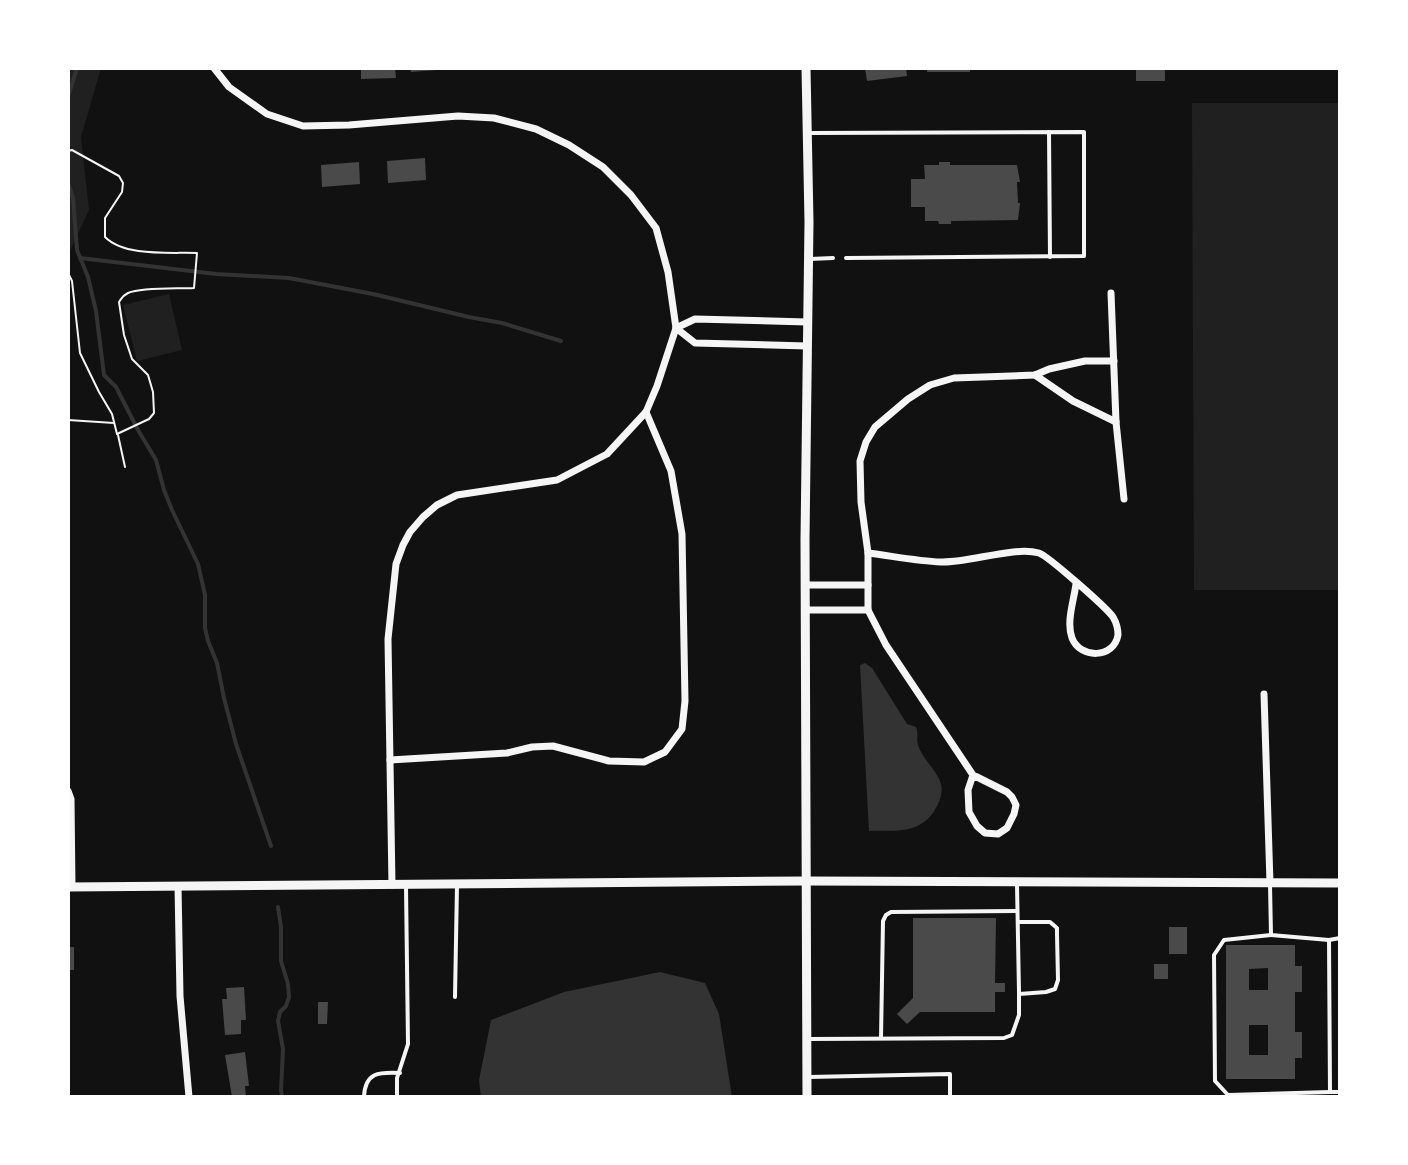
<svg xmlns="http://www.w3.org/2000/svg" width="1408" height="1165" font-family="Roboto,sans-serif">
  <rect width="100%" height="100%" fill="#111"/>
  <!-- green -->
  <g fill="#202020">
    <path d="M68,68H101L81,137L89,210L68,255Z"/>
    <path d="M1192,103H1340V590H1194Z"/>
    <path d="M169,294L182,350L137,361L123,305Z"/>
  </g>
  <!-- water -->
  <g fill="#333">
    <path d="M865,663L872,668L907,724L916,727C919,735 916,738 918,745C922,759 937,770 941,784C943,792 940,801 936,808C921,835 896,830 869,831L860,665Z"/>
    <path d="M660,972L705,983L719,1014L732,1097H481L479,1080L491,1020L564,992Z"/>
  </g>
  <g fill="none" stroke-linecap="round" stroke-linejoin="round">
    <!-- stream -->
    <g stroke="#333" stroke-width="4">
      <path d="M68,97L77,68"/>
      <path d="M68,183L73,198L77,250L88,277L96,311L104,375L116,387L138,430L156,460L164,490L172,510L198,564L205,595V628L208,641L217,663L224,698L236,744L271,846"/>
      <path d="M80,258L216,274L289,278L373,294L469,317L502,323L561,341"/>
      <path d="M278,907L281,927V961L288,984L289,997L286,1006L280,1012L278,1021L283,1049L281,1090L282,1097"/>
    </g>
  </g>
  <!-- building -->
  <g fill="#4a4a4a" fill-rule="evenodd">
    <path d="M361,68H395L396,78L361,79Z"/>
    <path d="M410,68H437V70L411,72Z"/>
    <path d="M865,68H906L907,76L867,81Z"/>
    <rect x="927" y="68" width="43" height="4"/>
    <rect x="1136" y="68" width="29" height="13"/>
    <path d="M425,158L426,180L388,183L387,161Z"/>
    <path d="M359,162L360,184L322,187L321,165Z"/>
    <path d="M939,162H950V165H1017L1020,182H1017L1018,203H1020L1018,220L951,221V224H939L938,221H925V207H911V179H925L924,165H939Z"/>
    <path d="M913,918H996L995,983H1005V992H995V1012H920L907,1024L897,1014L913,998Z"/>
    <rect x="1169" y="927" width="18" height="27"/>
    <path d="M1226,945H1295V966H1302V992H1295V1032H1302V1058H1295V1079H1226ZM1268,968V990H1249V969ZM1249,1025H1268V1055H1249Z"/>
    <rect x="68" y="947" width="6" height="23"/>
    <rect x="1154" y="964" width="14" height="15"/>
    <path d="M244,987L246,1020H241V1034L225,1035L222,999H227L226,988Z"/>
    <path d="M318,1002H328L327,1024H318Z"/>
    <path d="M245,1052L249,1086H245L246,1097H232L225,1055Z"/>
  </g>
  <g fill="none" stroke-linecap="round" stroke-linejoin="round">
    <!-- path -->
    <g stroke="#f5f5f5" stroke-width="2">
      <path d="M68,151L72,150L119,176L123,183L122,192L105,218V237C125,257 170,252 197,253L194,288C177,289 143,287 128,293C122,296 122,298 119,302L124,335L132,359L148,375L153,392L154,413L149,419L117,434L112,414L99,392L80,353L72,281L68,273"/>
      <path d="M68,420L114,423"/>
      <path d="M118,435L125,467"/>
    </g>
    <!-- service -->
    <g stroke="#f5f5f5" stroke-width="4">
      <path d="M1049,132L1050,257"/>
      <path d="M809,133L1084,132V256L846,258"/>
      <path d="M810,259L833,258"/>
      <path d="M1270,885L1271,935L1329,940L1340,938"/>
      <path d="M1018,922H1050L1057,928V934L1058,980L1055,989L1046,992L1019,994"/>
      <path d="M1271,935L1224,940L1214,955L1215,1081L1228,1095L1330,1092"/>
      <path d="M1329,940L1330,1092H1340"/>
      <path d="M455,997L457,885"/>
      <path d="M881,1038L883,921L886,915L891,912L1017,911"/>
      <path d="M809,1039L1004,1038L1012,1035L1019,1015V992L1017,885"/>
      <path d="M809,1077L950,1074V1097"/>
      <path d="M364,1097C365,1072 379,1072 400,1073"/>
      <path d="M397,1097V1078L408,1044L406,887"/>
    </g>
    <!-- minor -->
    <g stroke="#f5f5f5" stroke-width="7">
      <path d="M214,68L229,87L267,114L303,126L349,125L458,116L494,118L536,129L569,145L603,167L631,195L656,228L668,272L676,328L657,386L646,412L607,454L557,480L457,495L437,505L423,517L410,532L403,545L396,564L388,639L392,885"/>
      <path d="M1111,293L1116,422L1124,499"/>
      <path d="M807,346L695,343L676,328L695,319L807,322"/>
      <path d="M1035,375L1073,401L1116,422"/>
      <path d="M868,553C892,556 917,561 941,562C969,563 1014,546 1039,553C1048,556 1107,608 1113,617C1116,622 1118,630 1118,635C1114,659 1080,659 1072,638C1066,622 1074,600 1076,584"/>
      <path d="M806,585H868"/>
      <path d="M807,610H868"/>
      <path d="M1264,694L1270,883"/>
      <path d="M390,760L507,753L532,747L553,746L609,761L644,762L665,752L682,729L685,701L682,534L671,471L646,412"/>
      <path d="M973,775L968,790L969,812L977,826L985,833L998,834L1007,828L1014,814L1016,805L1012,797L1007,792L973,775L886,645L868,610V553L861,502L860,461L866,442L875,427L908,399L930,385L954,378L1035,375L1049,369L1085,361H1114"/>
      <path d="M68,791L71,799L72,887"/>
      <path d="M178,886L180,996L189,1097"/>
    </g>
    <!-- tertiary -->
    <g stroke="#f5f5f5" stroke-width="9">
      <path d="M806,68L809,222L805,539L807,1097"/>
      <path d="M68,887L806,881L1340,883"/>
    </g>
  </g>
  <!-- border -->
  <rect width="1408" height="1165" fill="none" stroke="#ffffff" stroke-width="140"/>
</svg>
